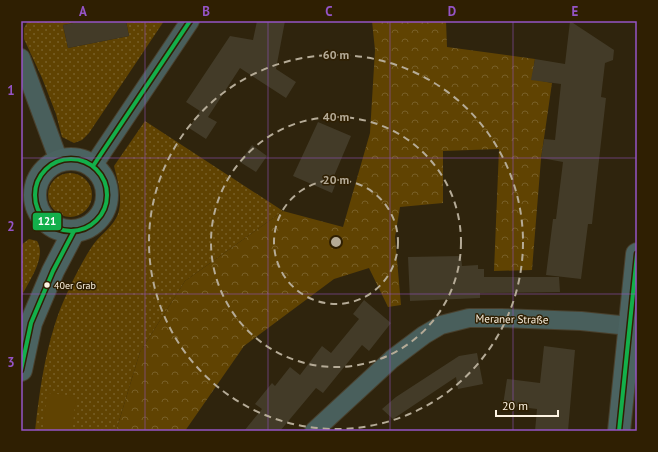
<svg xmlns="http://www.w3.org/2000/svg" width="658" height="452" font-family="'PT Sans',sans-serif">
  <defs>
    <pattern id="grass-dots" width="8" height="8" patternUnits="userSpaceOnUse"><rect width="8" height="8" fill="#604302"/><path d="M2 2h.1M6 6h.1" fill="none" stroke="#785f27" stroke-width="1.8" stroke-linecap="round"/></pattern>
    <pattern id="forest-crowns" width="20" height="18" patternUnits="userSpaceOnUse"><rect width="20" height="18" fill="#604302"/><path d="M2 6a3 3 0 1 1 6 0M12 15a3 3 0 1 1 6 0" fill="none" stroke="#785f27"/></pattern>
  </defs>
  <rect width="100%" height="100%" fill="#2f240d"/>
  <!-- grass -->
  <g fill="url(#grass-dots)">
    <path d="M28,21H84L63,25L68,48L129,36L126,21H164L89,133L82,140L74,143L62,137L56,114L42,78L24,39V28Z"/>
    <path d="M145,121L283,211L185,281L140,352L116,431H35C39,395 44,358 55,324C62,301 80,264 93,245C101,234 113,227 118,214C123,198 118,182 114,166Z"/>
    <circle cx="70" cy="195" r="22"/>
    <path d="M29,239L37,241C47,257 29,281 21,297V245Z"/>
  </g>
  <!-- forest -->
  <path fill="url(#forest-crowns)" d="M372,21H446L447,47L535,59L532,79L552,83L541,159L532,270L494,271L499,149L443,151V203L400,207L395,237L401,305L388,307L369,268L334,279L244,346L185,431H116L140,352L185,281L283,211L343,227L370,133L375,50Z"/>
  <!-- pitch -->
  <path fill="#604302" d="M47,393L76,396L72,431H43Z"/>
  <!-- building -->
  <g fill="#433b28">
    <path d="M84,21H126L129,36L68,48L63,25Z"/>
    <path d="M257,21H285L276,69L296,82L286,98L240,68L208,117L217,122L206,139L189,128L200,111L186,102L230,36L253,40Z"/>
    <path d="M570,21L614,50L613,60L605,63L601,97L606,98L598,169L592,224H588L581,279L546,275L553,219H556L563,162L541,158L544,139L555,140L561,84L531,80L535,59L565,64Z"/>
    <path d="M318,122L351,136L334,176L338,178L332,193L293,176Z"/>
    <path d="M252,145L267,156L256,172L240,162Z"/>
    <path d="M461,256L462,266L478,265V269H484V277H559L560,292L480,293V298L410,301L408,257Z"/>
    <path d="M364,300L391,323L369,351L362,345L323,393L316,388L280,431H244L262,409L255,404L272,383L275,386L290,367L300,375L322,346L331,353L359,319L353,314Z"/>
    <path d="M544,346L575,350L568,431H535L537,409L503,405L507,379L540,383Z"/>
    <path d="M477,353L483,384L458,389L456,377L393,419L382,409L396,397L459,356Z"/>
  </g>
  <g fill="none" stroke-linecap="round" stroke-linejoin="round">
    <!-- street casing -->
    <g stroke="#49402d" stroke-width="20">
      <g id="street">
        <path d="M21,58L59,161"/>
        <path d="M93,166L190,21"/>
        <path d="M314,431L392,359L424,335L441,325L469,318H501L581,321L629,326"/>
      </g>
    </g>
    <!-- secondary casing -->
    <g stroke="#49402d" stroke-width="24">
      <g id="secondary">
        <circle cx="71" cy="195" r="36"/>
        <path d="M21,370L31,323L53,271L74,231"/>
        <path d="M619,431L637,254"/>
      </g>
    </g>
    <!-- street -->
    <use href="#street" stroke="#495f5c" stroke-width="18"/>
    <!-- secondary -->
    <use href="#secondary" stroke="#4b6361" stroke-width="22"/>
    <!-- bus-1 casing -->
    <g stroke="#2f1f02" stroke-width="7">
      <g id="bus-1">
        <circle cx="71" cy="195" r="36"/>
        <path d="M93,166L190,21"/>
        <path d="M21,370L31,323L53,271L74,231"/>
        <path d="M619,431L637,254"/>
      </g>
    </g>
    <!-- bus-1 -->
    <use href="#bus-1" stroke="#13af4b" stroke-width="4"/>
  </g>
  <!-- grid -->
  <path fill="none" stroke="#9554c6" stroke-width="1" stroke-opacity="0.55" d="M145,21V431M268,21V431M390,21V431M513,21V431M21,158H637M21,294H637"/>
  <!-- distance rings -->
  <g fill="none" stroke="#b5ab97" stroke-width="2" stroke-dasharray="7 5">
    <circle cx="336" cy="242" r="62"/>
    <circle cx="336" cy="242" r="125"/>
    <circle cx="336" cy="242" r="187"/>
  </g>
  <!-- markers -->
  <circle fill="#fdf3e2" stroke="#2f1f02" stroke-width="1.5" cx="47" cy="285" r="3.5"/>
  <g text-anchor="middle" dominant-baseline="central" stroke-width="3" stroke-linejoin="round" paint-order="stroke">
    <!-- bus labels -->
    <g font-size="10" fill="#fdf3e2" stroke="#2f1f02" text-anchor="start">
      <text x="54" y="285">40er Grab</text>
    </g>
    <!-- street labels -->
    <g font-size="11" fill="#fdf3e2" stroke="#2f1f02">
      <text transform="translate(512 319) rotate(1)">Meraner Straße</text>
    </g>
  </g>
  <circle cx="336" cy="242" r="6" fill="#b5ab97" stroke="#2f1f02" stroke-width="2"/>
  <g font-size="12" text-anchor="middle" font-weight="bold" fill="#b5ab97" stroke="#2f1f02" stroke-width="3" stroke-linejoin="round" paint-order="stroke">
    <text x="336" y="59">60 m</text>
    <text x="336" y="121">40 m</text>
    <text x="336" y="184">20 m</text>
  </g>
  <rect stroke="#2f1f02" stroke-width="1.5" x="32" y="212" width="30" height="19" rx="4" fill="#13af4b"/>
  <g font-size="11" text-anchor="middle" font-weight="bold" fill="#fff">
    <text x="47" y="225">121</text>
  </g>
  <!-- border -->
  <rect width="658" height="452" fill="none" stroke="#2f1f02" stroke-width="44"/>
  <!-- scale -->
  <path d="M496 410v6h62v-6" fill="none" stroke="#fdf3e2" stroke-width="2"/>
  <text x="502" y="410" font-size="12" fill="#fdf3e2" stroke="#2f1f02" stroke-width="3" paint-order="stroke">20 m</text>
  <rect x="22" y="22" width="614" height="408" fill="none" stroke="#9554c6" stroke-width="1.5"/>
  <g font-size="13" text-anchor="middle" font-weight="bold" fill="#9554c6">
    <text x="83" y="16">A</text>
    <text x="206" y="16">B</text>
    <text x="329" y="16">C</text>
    <text x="452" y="16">D</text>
    <text x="575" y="16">E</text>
    <text x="11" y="95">1</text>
    <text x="11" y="231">2</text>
    <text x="11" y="367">3</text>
  </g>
</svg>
